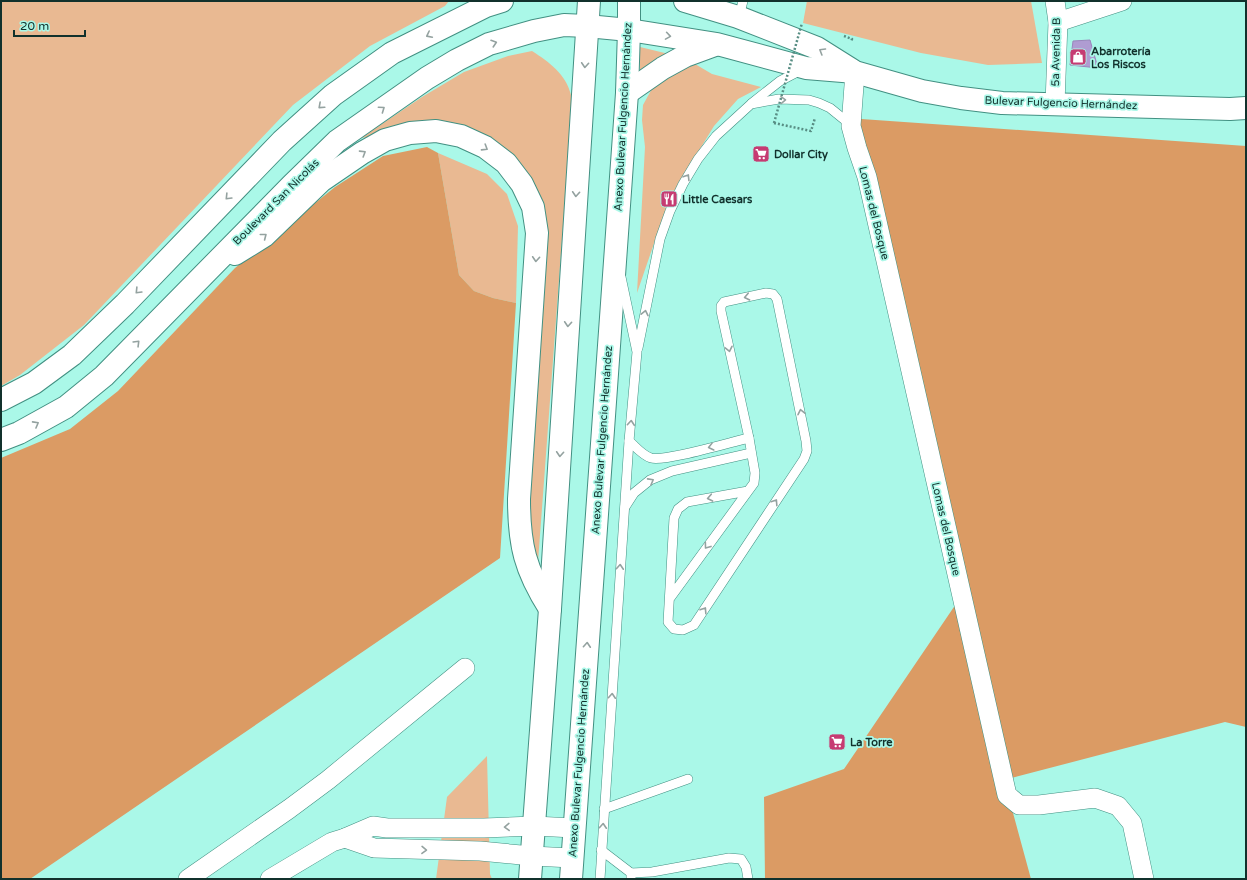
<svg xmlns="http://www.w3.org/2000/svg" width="1247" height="880" font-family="'Varela Round',sans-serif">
  <rect width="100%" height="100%" fill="#aaf8e8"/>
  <!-- green -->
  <g fill="#e9b992">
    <path d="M1,1H449L445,6L370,46L293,105L84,325L20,375L1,386Z"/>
    <path d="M807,1H1031L1042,63L988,65L921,53L803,23Z"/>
    <path d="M640,47L673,55L640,78Z"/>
    <path d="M532,51C549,62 566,74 571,95C572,102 571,111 571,118L538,562L527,541L540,210L480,140L380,135L361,138L422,97L464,72L508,56Z"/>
    <path d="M695,64L712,74L761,87L738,99L714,126L689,167L660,226L637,293L645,147L642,120L643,105L654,85L683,68Z"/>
    <path d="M438,153L487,174L507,194L518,226L516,303L493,298L474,291L459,275Z"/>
    <path d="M487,756L490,874L492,879H436L447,797Z"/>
  </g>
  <!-- forest -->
  <g fill="#db9b64">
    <path d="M847,118L1246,146V727L1225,722L1004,780L1031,879H765L764,797L844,769L960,598Z"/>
    <path d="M427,147L438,153L459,275L474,291L493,298L516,303L500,558L30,879H1V458L70,429L118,391L235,268L335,187L383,156Z"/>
  </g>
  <!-- building -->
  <path fill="#af9cd2" stroke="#9986bb" d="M1090,40L1098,68L1070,65L1073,41Z"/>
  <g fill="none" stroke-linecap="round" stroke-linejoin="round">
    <!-- lane casing -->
    <g stroke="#429082" stroke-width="10">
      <g id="lane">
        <path d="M739,17L743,1"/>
        <path d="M752,103L780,81L801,70"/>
        <path d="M638,348L660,239L670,211L683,184L698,159L716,136L751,104L779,99L809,100L819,103L830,108L851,125"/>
        <path d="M629,441C636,447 642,455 651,458C665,462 731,442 749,438"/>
        <path d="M625,507L634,493L650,480L672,471L751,453"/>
        <path d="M670,598L754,483L755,473L749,438L721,311V306L724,302L766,293L773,294L777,299L806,441L807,451L804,459L694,625L683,630L674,629L668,622L674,518L678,509L687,502L748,491"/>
        <path d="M604,809L688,779"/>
        <path d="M601,850L631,873V878"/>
        <path d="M631,873L652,872L729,858L741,859L746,867L748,879"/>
        <path d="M600,879L629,441L637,352L621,277"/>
      </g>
    </g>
    <!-- street casing -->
    <g stroke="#429082" stroke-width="20">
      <g id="street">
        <path d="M1055,1L1058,22L1055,104"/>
        <path d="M1058,22L1122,1"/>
        <path d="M855,72L851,126L857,148L867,177L1007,795L1019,805H1039L1095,798L1118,806L1132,823L1144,879"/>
        <path d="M345,838L374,848L480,851L532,856L572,858"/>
        <path d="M188,879L289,809L328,780L465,668"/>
        <path d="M270,879L332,842L345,838L373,826L387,828H484L534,826L574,828"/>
      </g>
    </g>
    <!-- secondary casing -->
    <g stroke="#429082" stroke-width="24">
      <g id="secondary">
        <path d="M685,1L738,17L817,48L852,70"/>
        <path d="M627,93L663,68L685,56L715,45"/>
        <path d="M235,254L264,236L321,181L362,153L385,140L410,133L436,131L461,136L485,147L506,163L522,184L533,207L537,233L519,499C519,545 525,570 550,609"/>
        <path d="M1,400L34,383L72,355L125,304L282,141L333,95L392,53L486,6L502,1"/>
        <path d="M1,440L19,433L66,407L104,376L292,185L337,141L427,78L457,60L489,44L534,31L564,25L587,26L629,30L717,44L806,68L855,72L922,91L961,98L1002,103L1230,109L1246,108"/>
        <path d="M530,879L550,609L589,1"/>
        <path d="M571,879L627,93L629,30V1"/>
      </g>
    </g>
    <!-- path -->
    <g stroke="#588e84" stroke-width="2.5" stroke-dasharray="2 2" stroke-linecap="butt">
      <path d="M844,36L852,39L851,42"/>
      <path d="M774,123L811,131L815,118"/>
    </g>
    <!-- lane -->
    <use href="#lane" stroke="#fff" stroke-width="9"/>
    <!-- street -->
    <use href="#street" stroke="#fff" stroke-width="19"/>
    <!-- secondary -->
    <use href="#secondary" stroke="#fff" stroke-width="22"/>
    <!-- path-bridge -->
    <path stroke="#588e84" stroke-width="2.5" stroke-dasharray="2 2" stroke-linecap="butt" d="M774,123L802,23"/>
  </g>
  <!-- one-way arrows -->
  <defs><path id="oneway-chevron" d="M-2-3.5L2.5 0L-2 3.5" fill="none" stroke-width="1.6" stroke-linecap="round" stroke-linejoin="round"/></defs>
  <g stroke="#94a2a0">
    <use href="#oneway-chevron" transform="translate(429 35) rotate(153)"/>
    <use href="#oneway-chevron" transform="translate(668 36) rotate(9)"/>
    <use href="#oneway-chevron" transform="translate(494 43) rotate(-18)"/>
    <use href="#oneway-chevron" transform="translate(822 51) rotate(-149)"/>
    <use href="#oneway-chevron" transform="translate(585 65) rotate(94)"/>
    <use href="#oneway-chevron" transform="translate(783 100) rotate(-1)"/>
    <use href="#oneway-chevron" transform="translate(321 106) rotate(138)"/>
    <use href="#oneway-chevron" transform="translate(382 109) rotate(-35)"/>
    <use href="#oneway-chevron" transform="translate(485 148) rotate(32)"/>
    <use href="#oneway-chevron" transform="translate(363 153) rotate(-32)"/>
    <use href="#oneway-chevron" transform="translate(687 177) rotate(-58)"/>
    <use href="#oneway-chevron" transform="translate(576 194) rotate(94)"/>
    <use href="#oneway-chevron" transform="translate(228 197) rotate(134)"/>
    <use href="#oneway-chevron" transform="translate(264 236) rotate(-38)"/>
    <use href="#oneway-chevron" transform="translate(536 259) rotate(94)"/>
    <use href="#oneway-chevron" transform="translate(138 291) rotate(134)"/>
    <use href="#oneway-chevron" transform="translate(747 297) rotate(168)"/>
    <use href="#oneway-chevron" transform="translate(645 313) rotate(-78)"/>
    <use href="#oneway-chevron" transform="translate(568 324) rotate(94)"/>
    <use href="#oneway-chevron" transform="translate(137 343) rotate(-45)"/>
    <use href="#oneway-chevron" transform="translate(729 349) rotate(78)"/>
    <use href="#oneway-chevron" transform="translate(801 412) rotate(-102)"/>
    <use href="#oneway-chevron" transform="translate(631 423) rotate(-85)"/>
    <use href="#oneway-chevron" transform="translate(36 424) rotate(-29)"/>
    <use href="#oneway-chevron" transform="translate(711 447) rotate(166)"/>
    <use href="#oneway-chevron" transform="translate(560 454) rotate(94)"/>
    <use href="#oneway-chevron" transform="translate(651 481) rotate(-29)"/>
    <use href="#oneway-chevron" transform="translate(710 498) rotate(169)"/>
    <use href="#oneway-chevron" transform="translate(775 502) rotate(-57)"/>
    <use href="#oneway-chevron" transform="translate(707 546) rotate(126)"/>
    <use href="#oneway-chevron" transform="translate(620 567) rotate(-86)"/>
    <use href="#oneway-chevron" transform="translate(704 610) rotate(-57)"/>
    <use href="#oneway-chevron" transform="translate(587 645) rotate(-86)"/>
    <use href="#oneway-chevron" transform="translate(612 696) rotate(-86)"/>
    <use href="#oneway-chevron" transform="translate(603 826) rotate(-86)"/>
    <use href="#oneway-chevron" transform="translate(507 827) rotate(178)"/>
    <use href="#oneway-chevron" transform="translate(424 850) rotate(1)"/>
  </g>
  <!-- icons -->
  <defs>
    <g id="shop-square" transform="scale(0.9)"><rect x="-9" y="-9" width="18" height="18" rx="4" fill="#c63b72" stroke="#aaf8e8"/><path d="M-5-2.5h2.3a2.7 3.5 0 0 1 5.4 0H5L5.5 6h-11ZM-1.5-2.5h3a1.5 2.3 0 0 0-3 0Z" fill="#fff"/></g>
    <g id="supermarket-square" transform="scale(0.9)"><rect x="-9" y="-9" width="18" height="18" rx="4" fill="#c63b72" stroke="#aaf8e8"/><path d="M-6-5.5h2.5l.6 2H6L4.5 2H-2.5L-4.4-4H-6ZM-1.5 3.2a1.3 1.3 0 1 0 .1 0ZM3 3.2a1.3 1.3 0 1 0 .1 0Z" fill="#fff"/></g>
    <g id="restaurant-square" transform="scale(0.9)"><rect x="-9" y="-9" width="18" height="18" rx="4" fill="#c63b72" stroke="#aaf8e8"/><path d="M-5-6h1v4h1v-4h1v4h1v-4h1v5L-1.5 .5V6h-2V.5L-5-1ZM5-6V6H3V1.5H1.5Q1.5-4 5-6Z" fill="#fff"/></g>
  </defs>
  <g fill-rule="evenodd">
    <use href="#shop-square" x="1078" y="57"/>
    <use href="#supermarket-square" x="761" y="154"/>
    <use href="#restaurant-square" x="669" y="199"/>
    <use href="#supermarket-square" x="837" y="742"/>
  </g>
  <g text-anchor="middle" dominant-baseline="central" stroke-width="3.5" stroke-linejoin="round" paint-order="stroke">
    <!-- poi labels -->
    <g font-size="11" font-weight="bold" fill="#11312c" stroke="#aaf8e8" text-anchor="start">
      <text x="1091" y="51">Abarrotería<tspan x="1091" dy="13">Los Riscos</tspan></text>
      <text x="774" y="154">Dollar City</text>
      <text x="682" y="199">Little Caesars</text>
      <text x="850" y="742">La Torre</text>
    </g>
    <!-- street labels -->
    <g font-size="11" fill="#11312c" stroke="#aaf8e8">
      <text transform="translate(1056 52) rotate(-89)">5a Avenida B</text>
      <text transform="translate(1061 103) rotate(2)">Bulevar Fulgencio Hernández</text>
      <text transform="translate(623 117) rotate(-87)">Anexo Bulevar Fulgencio Hernández</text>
      <text transform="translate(276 202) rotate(-45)">Boulevard San Nicolás</text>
      <text transform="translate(874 213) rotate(76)">Lomas del Bosque</text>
      <text transform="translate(602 440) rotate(-86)">Anexo Bulevar Fulgencio Hernández</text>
      <text transform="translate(946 529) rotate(77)">Lomas del Bosque</text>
      <text transform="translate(579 763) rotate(-86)">Anexo Bulevar Fulgencio Hernández</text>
    </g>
  </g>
  <!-- border -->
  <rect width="1247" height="880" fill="none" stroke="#11312c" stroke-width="4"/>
  <!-- scale -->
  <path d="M14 30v6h71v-6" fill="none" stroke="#11312c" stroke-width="2"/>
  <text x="20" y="30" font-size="12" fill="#11312c" stroke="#aaf8e8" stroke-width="3" paint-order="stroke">20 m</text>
</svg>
